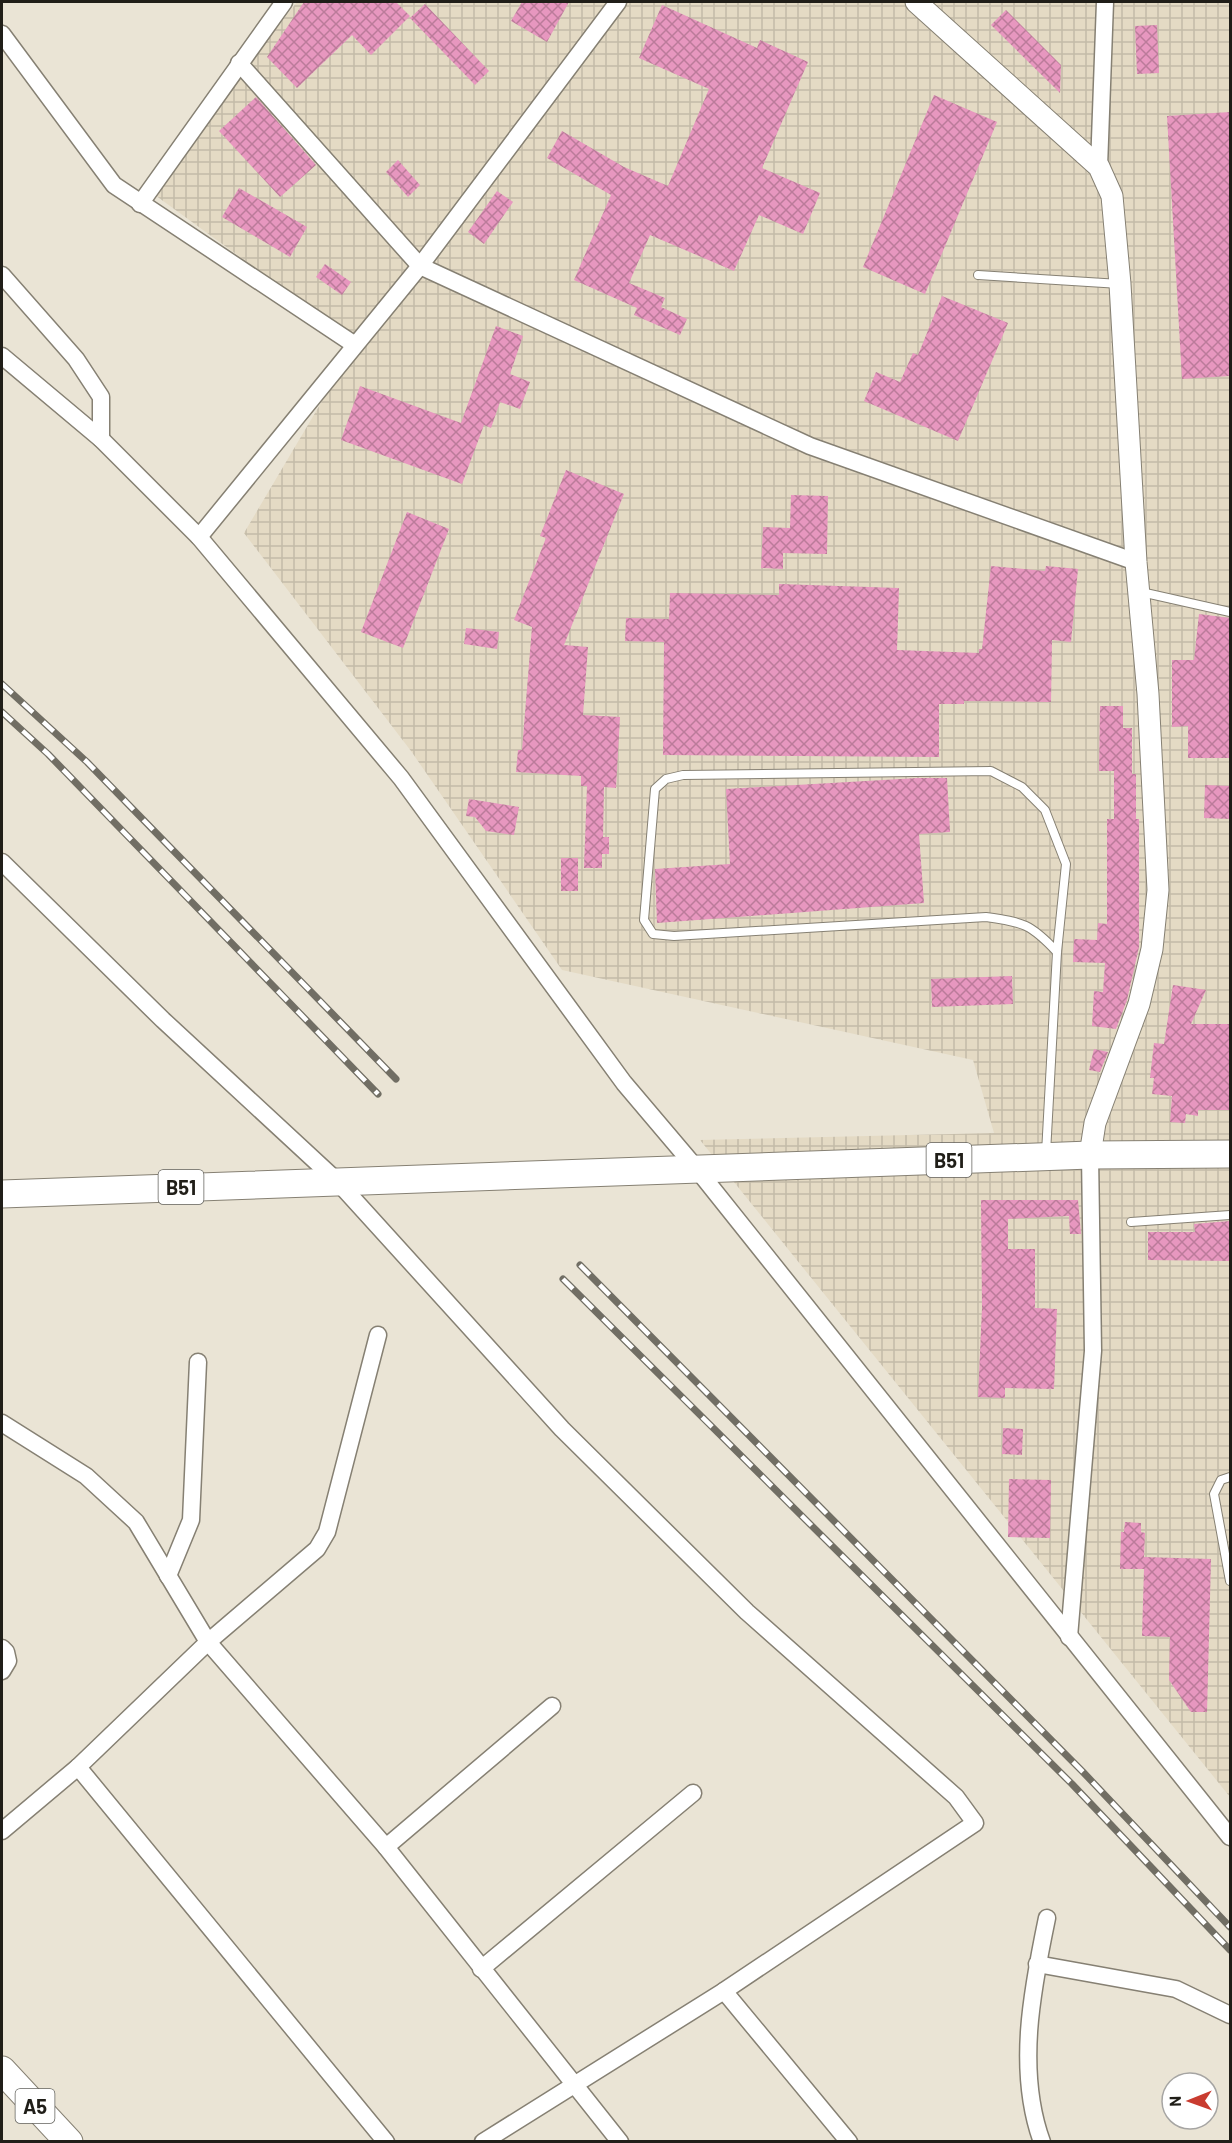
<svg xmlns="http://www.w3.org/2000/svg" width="1232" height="2143" font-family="Barlow,sans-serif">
  <defs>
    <pattern id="industrial-grid" width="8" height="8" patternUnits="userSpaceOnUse" patternTransform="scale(1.5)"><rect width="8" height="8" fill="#e4dac4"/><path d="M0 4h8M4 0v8" fill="none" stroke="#c3bba8"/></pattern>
    <pattern id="building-cross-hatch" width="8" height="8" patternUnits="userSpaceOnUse" patternTransform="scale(1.5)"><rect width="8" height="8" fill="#e797bf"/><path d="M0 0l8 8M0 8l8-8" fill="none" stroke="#bb7b9a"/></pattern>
  </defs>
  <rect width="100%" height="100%" fill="#eae4d5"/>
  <!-- industrial -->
  <path fill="url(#industrial-grid)" d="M297,2H1230V1797L700,1140L994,1133L973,1060L562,970L411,751L244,533L357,342L148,190Z"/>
  <!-- building -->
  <g fill="url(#building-cross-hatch)">
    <path d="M304,2H396L410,16L371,55L352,35L297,88L267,57Z"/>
    <path d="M522,2H569L547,42L511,21Z"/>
    <path d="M425,4L489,71L475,85L410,18Z"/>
    <path d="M662,5L757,48L760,40L808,62L762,168L820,193L803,234L759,215L734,271L650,235L629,283L665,298L661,307L687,319L680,335L634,315L637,308L574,280L611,195L547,158L562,131L624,167L668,186L709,89L639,58Z"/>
    <path d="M1006,10L1061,65L1060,93L991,25Z"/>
    <path d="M1157,25L1159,73L1137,74L1135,26Z"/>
    <path d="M934,95L997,122L925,294L863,267Z"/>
    <path d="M256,97L316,165L280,197L219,131Z"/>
    <path d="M1230,112V376L1182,379L1167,116Z"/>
    <path d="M398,160L420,185L408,197L386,172Z"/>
    <path d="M239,188L307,227L290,257L222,217Z"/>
    <path d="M497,191L513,202L484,244L468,232Z"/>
    <path d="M325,264L351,282L342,295L316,277Z"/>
    <path d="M942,296L1008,323L958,441L864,401L876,372L900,382L913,353L918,355Z"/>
    <path d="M496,326L523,336L510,374L530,382L520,409L500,402L491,428L484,425L462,484L341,440L360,386L461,423Z"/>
    <path d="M566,470L624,494L564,645L588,647L583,715L620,717L616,788L604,787L603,837H609V854H602V868H584L587,786H581V776L516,772L518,750H522L532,627L514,620L546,538L540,536Z"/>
    <path d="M791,495L828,496L827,554L783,553V569L761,568L763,527L790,528Z"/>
    <path d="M407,512L449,529L403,648L361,632Z"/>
    <path d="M991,566L1045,571L1046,566L1078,569L1071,642L1052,640L1051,702L964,701V704H939V757L663,755L664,642L625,641L626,618L669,619L670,593L779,595V584L899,588L897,650L979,653V649H982Z"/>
    <path d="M1199,614L1230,618V758H1188V726L1172,727V660H1194Z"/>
    <path d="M466,628L499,632L497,649L464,644Z"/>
    <path d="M1100,706H1123V728H1132V774H1136V819H1139V947L1127,1000L1116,1029L1092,1026L1094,991L1103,992L1105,963L1073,962L1074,939L1097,940L1098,923L1107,924V819H1114V771H1099Z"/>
    <path d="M918,778H947L950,832L919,834L924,903L657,923L655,869L730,864L726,789Z"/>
    <path d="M1205,785L1230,786V819L1204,818Z"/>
    <path d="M469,799L519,807L514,835L486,831L475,817L466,816Z"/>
    <rect x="561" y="858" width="17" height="33"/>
    <path d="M1012,976L1013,1004L932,1007L931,979Z"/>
    <path d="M1173,985L1206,990L1191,1024H1229L1230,1110H1198V1116L1186,1114L1185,1123L1170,1122L1172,1096L1152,1094L1154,1078H1150L1154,1043L1164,1044Z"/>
    <path d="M1094,1049L1108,1052L1100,1072L1089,1070Z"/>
    <path d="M981,1200H1078L1081,1234H1070L1069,1216L1008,1219V1249H1035V1308L1057,1309L1054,1389L1005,1388V1398L978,1397L982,1308Z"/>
    <path d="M1230,1221V1261L1148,1260V1232H1195L1194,1224Z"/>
    <path d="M1003,1428L1023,1429L1022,1455L1002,1454Z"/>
    <path d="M1009,1479L1051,1480L1050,1538L1008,1537Z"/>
    <path d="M1125,1522L1141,1523V1532L1145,1533L1144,1557L1211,1559L1207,1712H1191L1169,1680L1170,1637L1142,1636L1144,1569H1120L1121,1532H1124Z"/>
  </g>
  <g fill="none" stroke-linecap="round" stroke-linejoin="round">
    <!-- service casing -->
    <g stroke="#868073" stroke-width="10">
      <g id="service">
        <path d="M978,275L1120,284"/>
        <path d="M1141,592L1230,612"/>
        <path d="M1046,1153L1057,952L1066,864L1045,810L1022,787L991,771L683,775L666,779L655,789L644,920L653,934L674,936L986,917C1023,922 1031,924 1057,952"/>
        <path d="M1131,1222L1230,1215"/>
        <path d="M1230,1477L1221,1480L1214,1494L1230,1581"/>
      </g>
    </g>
    <!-- minor casing -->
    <g stroke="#868073" stroke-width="19">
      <g id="minor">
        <path d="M2,34L114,185L355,345"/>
        <path d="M239,63L420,266L810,446L1136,562"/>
        <path d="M1099,167L1105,2"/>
        <path d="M140,204L284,2"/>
        <path d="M2,275L76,359L101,397V439"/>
        <path d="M2,356L101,439L199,537L401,778L624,1083L696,1168L1230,1837"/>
        <path d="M199,537L420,266L618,2"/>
        <path d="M2,862L163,1020L337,1181L562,1429L747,1612L956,1797L975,1823L724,1991L483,2142"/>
        <path d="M2,1423L86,1476L136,1522L208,1642L386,1847L620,2142"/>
        <path d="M168,1576L191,1520L198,1362"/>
        <path d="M1069,1637L1093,1351L1090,1155"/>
        <path d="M2,1648L6,1652L8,1661L2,1671"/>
        <path d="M78,1767L386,2142"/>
        <path d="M2,1831L78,1767L208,1642L317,1549L327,1532L378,1335"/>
        <path d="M386,1847L552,1706"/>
        <path d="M1037,1964L1176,1989L1230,2015"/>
        <path d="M481,1969L693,1793"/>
        <path d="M724,1991L849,2142"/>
        <path d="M1042,2142C1016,2071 1032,1990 1047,1918"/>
      </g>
    </g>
    <!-- tertiary casing -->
    <g stroke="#868073" stroke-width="23">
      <path id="tertiary" d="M916,2L1099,167L1112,196L1120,284L1136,562L1148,694L1158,890L1152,949L1139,1004L1095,1123L1090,1155"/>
    </g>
    <!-- trunk casing -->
    <g stroke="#868073" stroke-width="29">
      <g id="trunk">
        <path d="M2,1194L1090,1155L1230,1154"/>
        <path d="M2,2070L69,2142"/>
      </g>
    </g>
    <!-- service -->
    <use href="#service" stroke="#fff" stroke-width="8"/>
    <!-- minor -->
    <use href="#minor" stroke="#fff" stroke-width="16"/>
    <!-- tertiary -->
    <use href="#tertiary" stroke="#fff" stroke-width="21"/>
    <!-- trunk -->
    <use href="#trunk" stroke="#fff" stroke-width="27"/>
    <!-- rail casing -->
    <g stroke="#716e64" stroke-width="7">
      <g id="rail">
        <path d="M2,684L87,762L396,1079"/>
        <path d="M2,712L48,754L378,1094"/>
        <path d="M580,1265L1083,1772L1230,1927"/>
        <path d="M563,1279L1072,1784L1230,1950"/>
      </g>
    </g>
    <!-- rail -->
    <use href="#rail" stroke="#fff" stroke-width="4.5" stroke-dasharray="14" stroke-linecap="butt"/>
  </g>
  <g text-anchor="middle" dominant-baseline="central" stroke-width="4.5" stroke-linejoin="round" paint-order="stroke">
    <!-- shield labels -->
    <g fill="#fff" stroke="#63625d" stroke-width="1.5">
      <rect x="926.5" y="1143" width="45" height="34" rx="4.5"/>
      <rect x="158.5" y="1170" width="45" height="34" rx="4.5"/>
      <rect x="15.5" y="2089" width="39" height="34" rx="4.5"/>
    </g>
    <g font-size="20" font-weight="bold" fill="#201e18">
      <text x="949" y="1160">B51</text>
      <text x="181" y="1187">B51</text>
      <text x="35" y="2106">A5</text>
    </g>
  </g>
  <!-- border -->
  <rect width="1232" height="2143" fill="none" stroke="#201e18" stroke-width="6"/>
  <!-- north arrow -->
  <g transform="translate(1190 2101) rotate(269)"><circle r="28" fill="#ffffff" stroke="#a6a5a3" stroke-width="1.5"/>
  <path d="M0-4.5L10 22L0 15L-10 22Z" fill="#c93c30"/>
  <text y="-9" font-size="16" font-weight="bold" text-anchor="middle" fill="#201e18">N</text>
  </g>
</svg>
